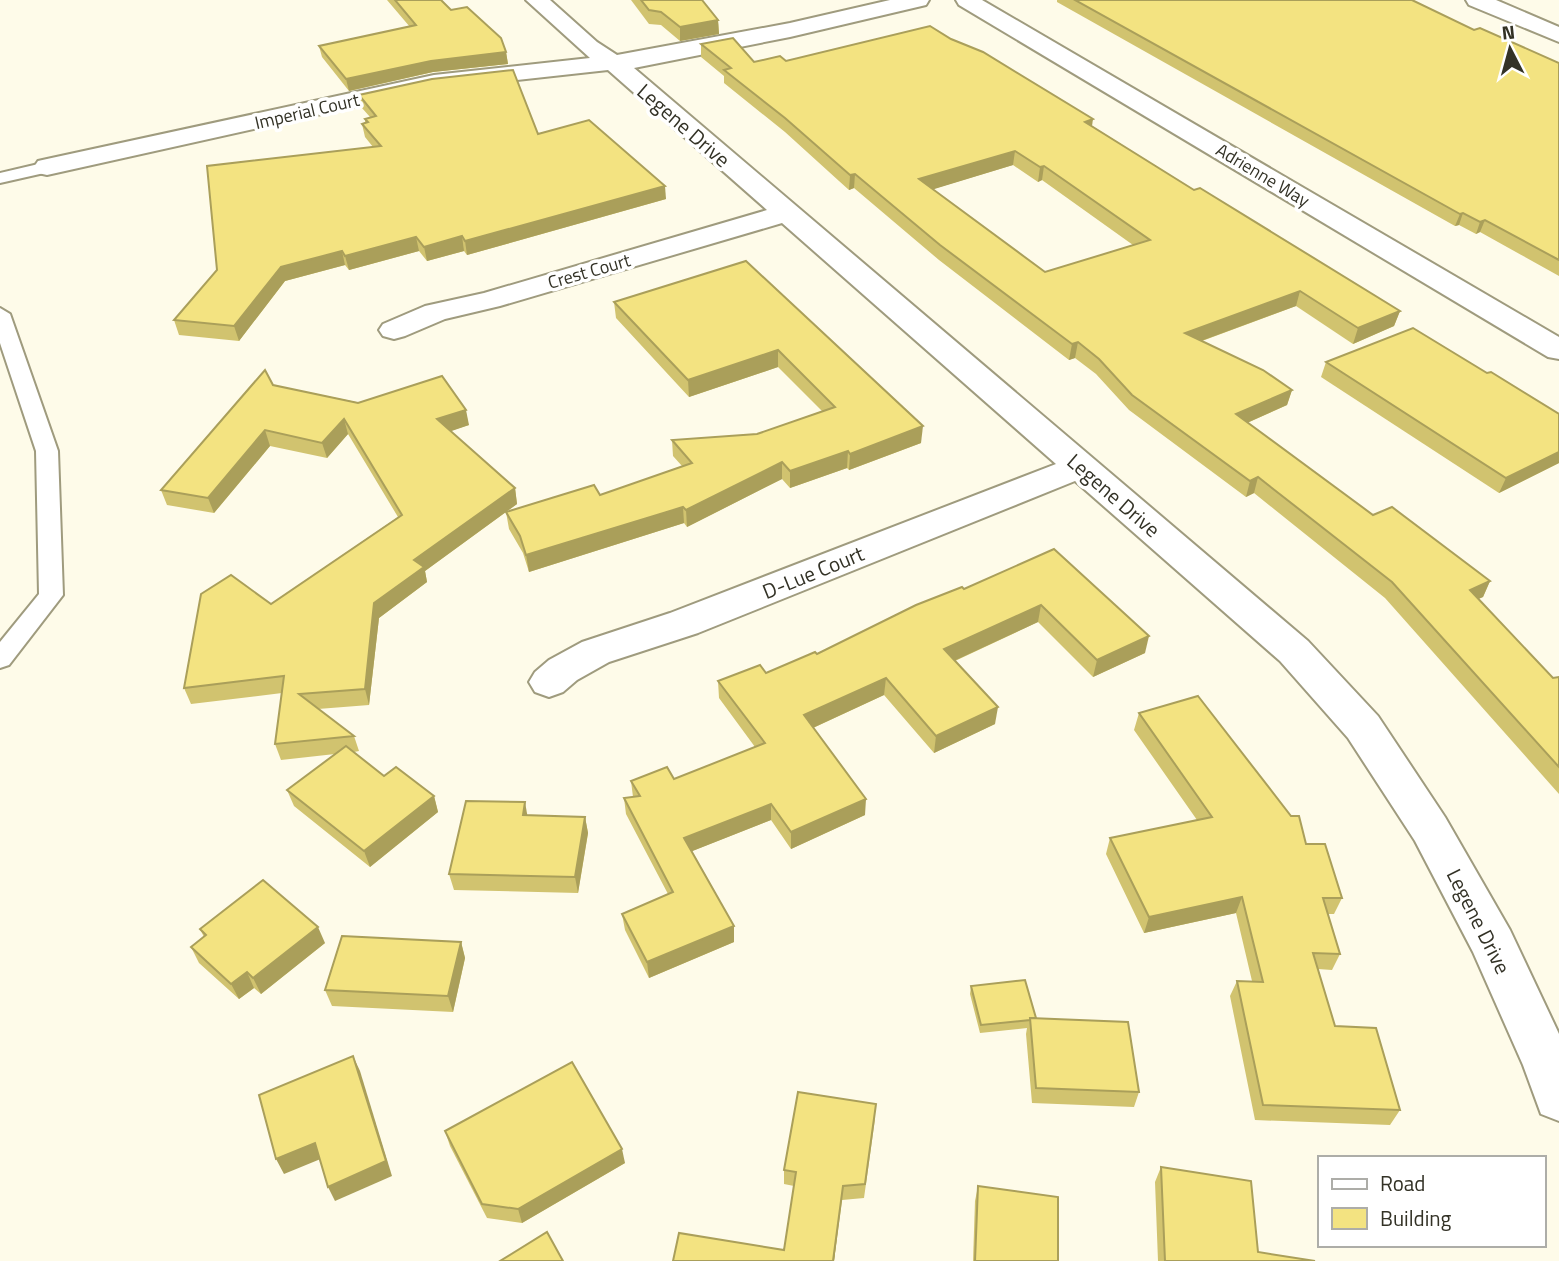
<svg xmlns="http://www.w3.org/2000/svg" width="1559" height="1261" font-family="'Titillium Web',sans-serif">
  <rect width="100%" height="100%" fill="#fefbe9"/>
  <g fill="none" stroke-linecap="round" stroke-linejoin="round">
    <!-- lane casing -->
    <g stroke="#9f9b7e" stroke-width="4">
      <g id="lane">
        <path d="M47,162L53,163L55,167L53,171L0,183V173Z"/>
        <path d="M0,308L10,314L58,451L63,595L9,665L0,668V642L39,594L36,451L0,343Z"/>
      </g>
    </g>
    <!-- street casing -->
    <g stroke="#9f9b7e" stroke-width="4">
      <g id="street">
        <path d="M526,0H550L597,42L617,55L790,23L890,0H929L926,5L790,37L634,68L1308,641L1378,716L1445,817L1510,930L1559,1034V1121L1541,1114L1523,1065L1473,952L1415,841L1348,738L1280,661L1075,481L698,633L609,662L577,680L563,692L549,697L535,692L529,682L535,672L549,660L582,642L670,613L1056,464L782,223L500,306L445,319L405,336L394,339L383,336L379,330L383,324L425,306L484,293L767,210L608,70L434,89L47,175L38,173L34,167L38,161L47,159L434,75L590,58Z"/>
        <path d="M956,0H982L1559,337V359L1548,357L959,5Z"/>
        <path d="M1466,0H1496L1559,27V42L1469,5Z"/>
      </g>
    </g>
    <!-- lane -->
    <use href="#lane" fill="#fff" fill-rule="evenodd"/>
    <!-- street -->
    <use href="#street" fill="#fff" fill-rule="evenodd"/>
  </g>
  <!-- wall -->
  <g fill="#d1c36f" fill-rule="evenodd">
    <path d="M387,0H441L451,10L506,52L508,64L433,72L349,91L322,57L319,46L410,27Z"/>
    <path d="M631,0H702L718,20L719,34L680,41L661,25L649,24Z"/>
    <path d="M1057,0H1412L1474,30L1559,63V276L1480,232L1476,234L1459,225L1455,226L1057,2Z"/>
    <path d="M701,44L754,62L786,61L1092,126L1194,190L1400,311L1394,326L1353,344L1296,306L1202,341L1292,390L1287,405L1247,423L1373,515L1490,581L1483,597L1478,599L1553,678L1559,677V794L1385,598L1254,493L1246,497L1129,410L1096,374L1075,358L1069,360L939,260L854,188L849,190L839,181L785,132L724,83V76L701,57ZM1013,165L1038,182L1042,180L1133,245L1045,272L933,189Z"/>
    <path d="M359,95L538,134L666,199L467,255L464,251L427,261L419,251L349,270L345,265L285,281L239,341L179,335L174,320L373,147L365,137L362,124L365,123V119L370,117L362,108Z"/>
    <path d="M746,261L921,443L849,470L847,468L790,488L782,479L687,527L684,523L529,572L523,553L509,529L506,512L425,571L427,582L379,618L369,705L318,709L354,736L359,751L354,752L384,776L434,796L438,812L370,867L294,806L287,790L335,754L281,760L275,744L282,693L191,704L184,688L271,604L398,517L348,434L327,458L270,446L214,513L167,505L161,490L273,385L469,425L450,431L515,488L517,504L506,512L600,495L682,466L673,456L672,440L757,434L822,411L778,367L689,397L616,318L614,302Z"/>
    <path d="M1326,362L1487,373L1559,414V463L1499,493L1321,377Z"/>
    <path d="M1054,549L1145,653L1093,677L1038,622L955,661L995,724L934,753L884,695L813,728L865,815L791,849L771,820L692,851L734,926V942L649,978L625,930L622,914L668,894L626,814L624,798L633,797L631,781L674,779L755,747L719,698L718,681L766,673L817,654Z"/>
    <path d="M1139,713L1306,844L1342,898L1334,914H1328L1340,954L1332,970L1318,969L1335,1026L1400,1110L1390,1125L1255,1120L1230,996L1237,981H1252L1236,913L1144,933L1106,854L1110,838L1197,820L1134,730Z"/>
    <path d="M528,816L585,817L588,833L578,893L454,890L449,874Z"/>
    <path d="M200,929L325,943L261,994L254,988L239,999L199,963L191,947L204,937Z"/>
    <path d="M461,942L465,958L453,1012L332,1006L325,990Z"/>
    <path d="M971,986L1036,1018L1139,1092L1134,1107L1032,1103L1026,1034L1027,1028L980,1033L970,994Z"/>
    <path d="M875,1119L864,1198L842,1200L834,1261H673L784,1250L794,1186L784,1184V1170Z"/>
    <path d="M445,1131L625,1163L522,1223L487,1218L450,1146Z"/>
    <path d="M1161,1167L1258,1252L1315,1261H1158L1155,1182Z"/>
    <path d="M978,1186L1058,1261H973L975,1201Z"/>
  </g>
  <!-- shaded-wall -->
  <g fill="#aa9f5a">
    <path d="M718,20L719,34L680,41V27Z"/>
    <path d="M506,52L508,64L433,72L349,91L346,79L431,61Z"/>
    <path d="M1093,119L1091,133L1085,122Z"/>
    <path d="M1015,151L1013,165L918,194L919,179Z"/>
    <path d="M1044,166L1042,180L1038,182L1040,167Z"/>
    <path d="M855,174L854,188L849,190L850,175Z"/>
    <path d="M665,186L666,199L467,255L465,241Z"/>
    <path d="M1463,213L1459,225L1455,226L1460,214Z"/>
    <path d="M1485,220L1480,232L1476,234L1480,222Z"/>
    <path d="M462,236L464,251L427,261L424,247Z"/>
    <path d="M416,237L419,251L349,270L345,256Z"/>
    <path d="M342,251L345,265L285,281L239,341L234,326L281,267Z"/>
    <path d="M1300,291L1296,306L1182,348L1185,333Z"/>
    <path d="M1400,311L1394,326L1353,344L1358,328Z"/>
    <path d="M1078,342L1075,358L1069,360L1072,344Z"/>
    <path d="M778,350V367L689,397L688,380Z"/>
    <path d="M1292,390L1287,405L1231,430L1236,414Z"/>
    <path d="M466,410L469,425L440,435L437,419Z"/>
    <path d="M344,419L348,434L327,458L322,443Z"/>
    <path d="M923,426L921,443L849,470L850,454Z"/>
    <path d="M265,430L270,446L214,513L208,498Z"/>
    <path d="M848,451L847,468L790,488V471Z"/>
    <path d="M1559,452V463L1499,493L1506,478Z"/>
    <path d="M782,462V479L687,527L686,510Z"/>
    <path d="M1258,477L1254,493L1246,497L1250,481Z"/>
    <path d="M515,488L517,504L425,571L427,582L379,618L369,705L365,689L374,603L414,560Z"/>
    <path d="M683,507L684,523L529,572L526,555Z"/>
    <path d="M1490,581L1483,597L1462,606L1470,590Z"/>
    <path d="M1041,605L1038,622L943,666L944,649Z"/>
    <path d="M1149,636L1145,653L1093,677L1097,660Z"/>
    <path d="M886,678L884,695L804,732V715Z"/>
    <path d="M998,707L995,724L934,753L936,736Z"/>
    <path d="M434,796L438,812L370,867L364,851Z"/>
    <path d="M866,799L865,815L791,849V832Z"/>
    <path d="M525,802L528,819L523,815Z"/>
    <path d="M771,804V820L685,854L684,838Z"/>
    <path d="M585,817L588,833L578,893L575,877Z"/>
    <path d="M1242,897L1236,913L1144,933L1149,917Z"/>
    <path d="M734,926V942L649,978L647,962Z"/>
    <path d="M318,927L325,943L261,994L253,978Z"/>
    <path d="M461,942L465,958L453,1012L448,996Z"/>
    <path d="M247,972L254,988L239,999L231,984Z"/>
    <path d="M353,1056L360,1071L392,1176L335,1201L328,1187Z"/>
    <path d="M315,1143L323,1158L284,1174L276,1159Z"/>
    <path d="M622,1149L625,1163L522,1223L518,1209Z"/>
    <path d="M843,1186L834,1261H833Z"/>
  </g>
  <!-- building -->
  <g fill="#f3e381" stroke="#aa9f5a" stroke-width="2" fill-rule="evenodd">
    <path d="M395,0H441L451,10L467,7L501,38L506,52L431,61L346,79L319,46L416,25Z"/>
    <path d="M641,0H702L718,20L680,27L661,12L649,10Z"/>
    <path d="M1075,0H1412L1474,30L1480,28L1559,63V260L1485,220L1480,222L1463,213L1460,214Z"/>
    <path d="M930,26L951,39L983,52L1093,119L1085,122L1194,190L1200,188L1400,311L1358,328L1300,291L1185,333L1263,370L1292,390L1236,414L1373,515L1392,507L1490,581L1470,590L1553,678L1559,677V767L1392,582L1258,477L1250,481L1132,395L1099,359L1078,342L1072,344L940,245L855,174L850,175L785,118L724,70L731,68L701,44L733,38L754,62L780,56L786,61ZM1015,151L1040,167L1044,166L1150,240L1045,272L919,179Z"/>
    <path d="M513,70L538,134L589,120L665,186L465,241L462,236L424,247L416,237L345,256L342,251L281,267L234,326L174,320L217,270L207,166L381,146L362,124L368,122L365,119L376,116L359,95L432,79Z"/>
    <path d="M746,261L923,426L850,454L848,451L790,471L782,462L686,510L683,507L526,555L520,536L506,512L594,485L600,495L692,463L672,440L757,434L835,407L778,350L688,380L614,302Z"/>
    <path d="M1413,328L1487,373L1491,372L1559,414V452L1506,478L1326,362Z"/>
    <path d="M265,370L273,385L358,403L442,376L466,410L437,419L515,488L414,560L424,567L374,603L365,689L299,694L354,736L275,744L284,676L184,688L201,594L231,575L271,604L402,515L344,419L322,443L265,430L208,498L161,490Z"/>
    <path d="M1054,549L1149,636L1097,660L1041,605L944,649L998,707L936,736L886,678L804,715L866,799L791,832L771,804L684,838L734,926L647,962L622,914L673,892L624,798L640,796L631,781L667,767L674,779L765,743L718,681L760,665L766,673L815,652L817,654L916,605L962,587L964,589Z"/>
    <path d="M1198,696L1291,816H1299L1306,844H1325L1342,898H1323L1340,954L1313,953L1335,1026L1376,1028L1400,1110L1263,1105L1237,981L1263,982L1242,897L1149,917L1110,838L1212,817L1139,713Z"/>
    <path d="M346,746L384,776L396,767L434,796L364,851L287,790Z"/>
    <path d="M466,801L525,802L523,815L585,817L575,877L449,874Z"/>
    <path d="M263,880L318,927L253,978L247,972L231,984L191,947L206,935L200,929Z"/>
    <path d="M342,936L461,942L448,996L325,990Z"/>
    <path d="M1025,980L1036,1018H1030V1020L981,1025L971,986Z"/>
    <path d="M1030,1018L1128,1022L1139,1092L1036,1088Z"/>
    <path d="M353,1056L386,1161L328,1187L315,1143L276,1159L259,1095Z"/>
    <path d="M572,1062L622,1149L518,1209L482,1204L445,1131Z"/>
    <path d="M798,1092L876,1104L865,1184L843,1186L833,1261H673L679,1233L784,1250L796,1172L784,1170Z"/>
    <path d="M1161,1167L1251,1181L1258,1252L1315,1261H1165Z"/>
    <path d="M978,1186L1058,1197V1261H975Z"/>
    <path d="M547,1232L563,1261H500Z"/>
  </g>
  <g text-anchor="middle" dominant-baseline="central" stroke-width="7" stroke-linejoin="round" paint-order="stroke">
    <!-- far-street labels -->
    <g font-size="18" fill="#333226" stroke="#fff">
      <text transform="translate(307 111) rotate(-13)">Imperial Court</text>
      <text transform="translate(1263 175) rotate(31)">Adrienne Way</text>
      <text transform="translate(589 271) rotate(-16)">Crest Court</text>
    </g>
    <!-- street labels -->
    <g font-size="21" fill="#333226" stroke="#fff">
      <text transform="translate(684 125) rotate(41)">Legene Drive</text>
      <text transform="translate(1114 495) rotate(41)">Legene Drive</text>
      <text transform="translate(813 572) rotate(-22)">D-Lue Court</text>
      <text transform="translate(1479 921) rotate(63)">Legene Drive</text>
    </g>
  </g>
  <!-- legend -->
  <rect x="1318" y="1156" width="228" height="91" fill="#ffffff" stroke="#adada8" stroke-width="2"/>
  <rect x="1332" y="1179" width="35" height="10" fill="#ffffff" stroke="#adada8" stroke-width="2"/>
  <text x="1380" y="1191" font-size="21" fill="#333226">Road</text>
  <rect x="1332" y="1208" width="35" height="21" fill="#f3e381" stroke="#adada8" stroke-width="2"/>
  <text x="1380" y="1226" font-size="21" fill="#333226">Building</text>
  <!-- north arrow -->
  <g transform="translate(1510 49) rotate(354)" stroke="#ffffff" stroke-width="5" paint-order="stroke">
  <path d="M0-5L12 26L0 18L-12 26Z" fill="#333226"/>
  <text y="-10" font-size="19" font-weight="bold" text-anchor="middle" fill="#333226">N</text>
  </g>
</svg>
